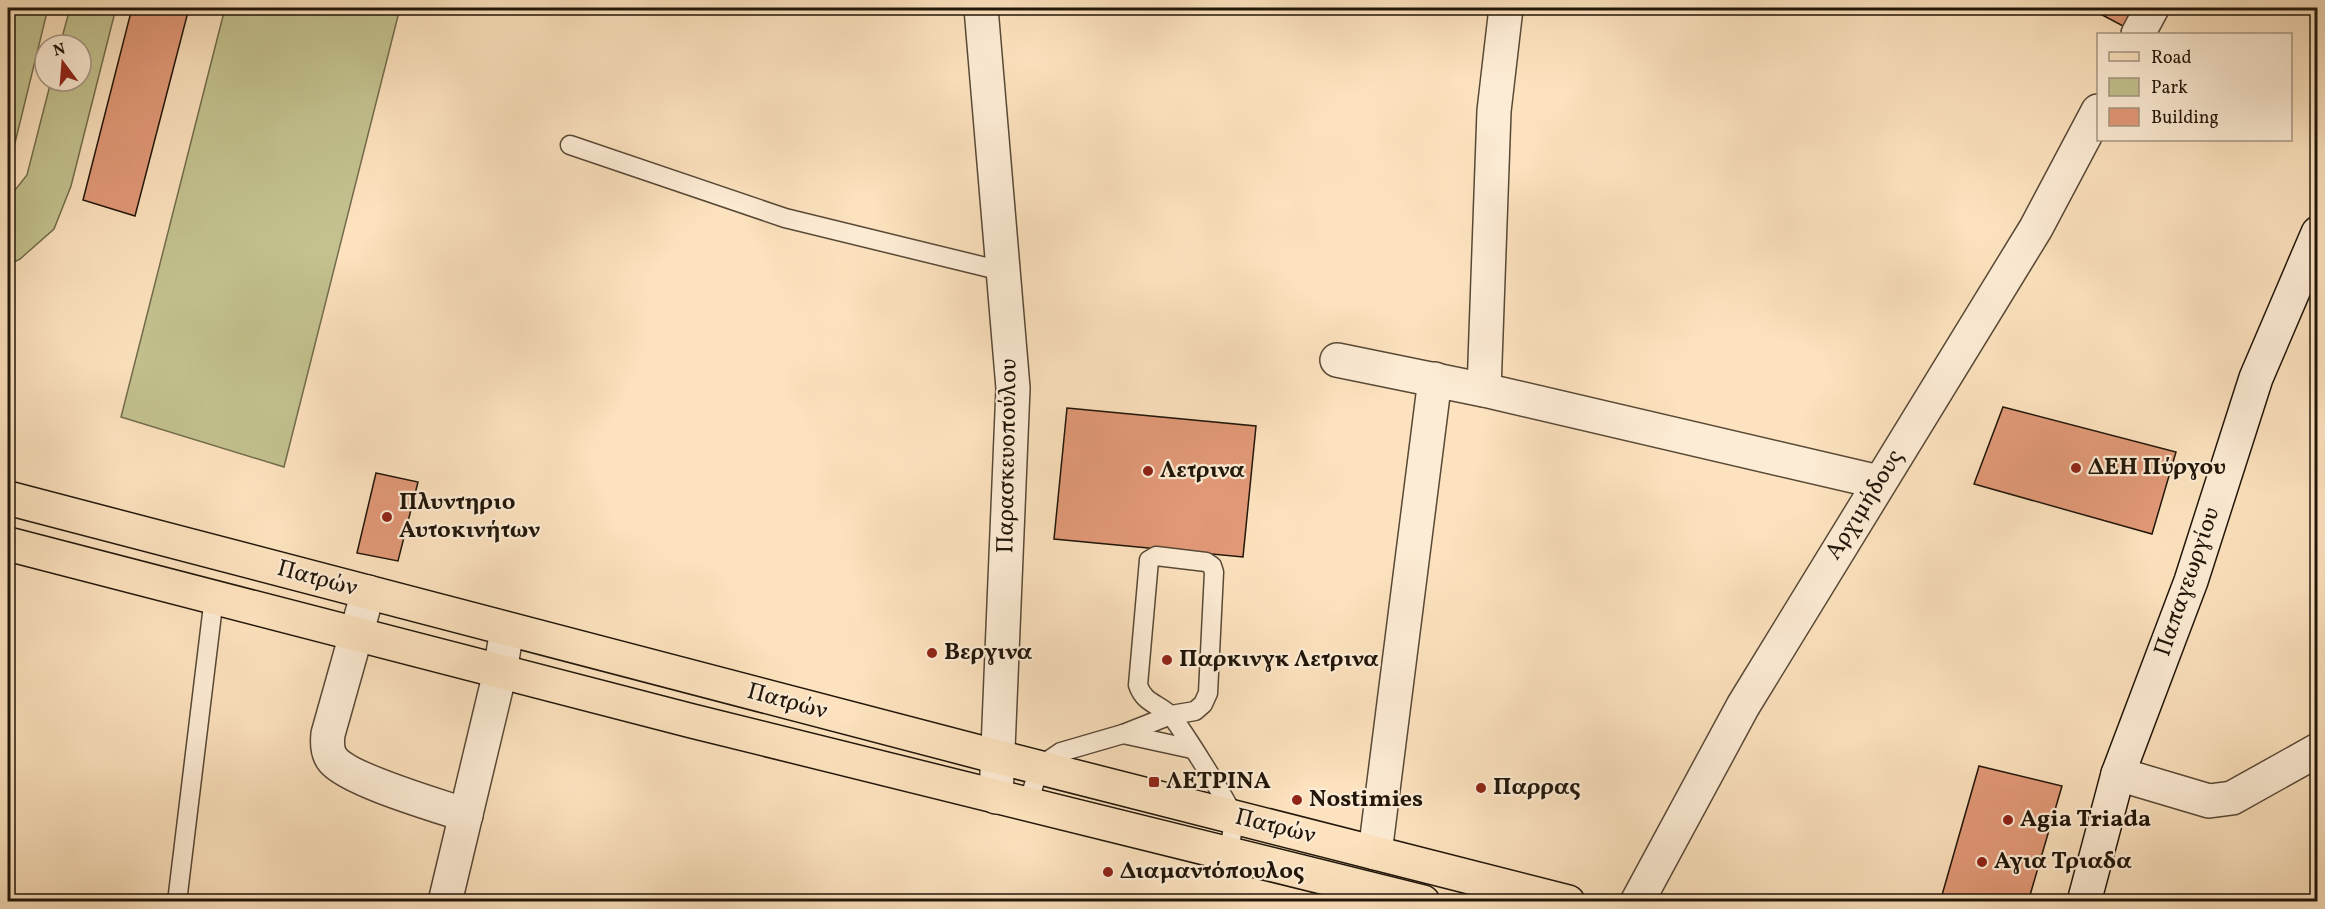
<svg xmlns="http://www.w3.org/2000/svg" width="2325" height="909" font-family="Vollkorn,serif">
  <rect width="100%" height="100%" fill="#fce2be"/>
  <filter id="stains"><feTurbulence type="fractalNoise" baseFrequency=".00333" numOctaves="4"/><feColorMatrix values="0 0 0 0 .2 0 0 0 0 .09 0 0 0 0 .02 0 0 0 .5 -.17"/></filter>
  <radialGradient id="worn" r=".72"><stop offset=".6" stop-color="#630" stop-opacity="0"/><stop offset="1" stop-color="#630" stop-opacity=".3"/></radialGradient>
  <!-- green -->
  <g fill="#c3c28f" stroke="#726c4c" stroke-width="1.5">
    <path d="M8,8H48L13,151L8,150Z"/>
    <path d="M70,8H116L71,186L54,229L20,259L8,265V199L27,175L51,81H81V45H60Z"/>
    <path d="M225,8H400L284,467L121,417Z"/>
  </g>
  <!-- building -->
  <g fill="#e29978" stroke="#211609" stroke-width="1.5">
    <path d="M132,8H189L135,216L83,200Z"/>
    <path d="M2089,8H2133L2123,26Z"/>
    <path d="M2003,407L2176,452L2152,534L1974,484Z"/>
    <path d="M1067,408L1256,426L1243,557L1054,539Z"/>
    <path d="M376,473L418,482L398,561L357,553Z"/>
    <path d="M1979,766L2062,786L2028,902H1940Z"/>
  </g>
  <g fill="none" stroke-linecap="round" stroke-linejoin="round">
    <!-- lane casing -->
    <g stroke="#584936" stroke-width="21">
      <g id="lane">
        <path d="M570,145L785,218L1002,271"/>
        <path d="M1123,734L1192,749"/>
        <path d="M1028,805L1039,767L1061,752L1123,734L1171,715L1195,711L1203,704L1208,693L1214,572L1212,566L1206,562L1156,556L1149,560L1138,685C1144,703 1157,703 1170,715C1178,722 1231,807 1233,816C1234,828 1230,842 1229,853"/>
        <path d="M177,902L214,597"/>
      </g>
    </g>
    <!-- street casing -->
    <g stroke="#584936" stroke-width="36">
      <g id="street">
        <path d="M981,8L1013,388L996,797"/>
        <path d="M2138,34L2152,8"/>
        <path d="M1337,360L1484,390L1879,482"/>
        <path d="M1484,390L1494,111L1506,8"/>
        <path d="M368,592L328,734C327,743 327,753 333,760C349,780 439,806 466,815"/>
        <path d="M2118,774L2209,801L2232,798L2318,750"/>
        <path d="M1375,853L1435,379"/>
        <path d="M445,902L500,672L507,629"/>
        <path d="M1637,902L1743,706L2036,228L2098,111"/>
      </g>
    </g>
    <!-- secondary casing -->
    <g stroke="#211609" stroke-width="36">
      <path id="secondary" d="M2084,902L2118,774L2191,581L2256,378L2318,233"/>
    </g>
    <!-- primary casing -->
    <g stroke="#211609" stroke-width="36">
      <g id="primary">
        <path d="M8,498L998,757L1568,902"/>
        <path d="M8,544L692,721L1423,902"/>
      </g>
    </g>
    <!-- lane -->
    <use href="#lane" stroke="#fdecd5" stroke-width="18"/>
    <!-- street -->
    <use href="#street" stroke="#fdecd5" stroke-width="33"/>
    <!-- secondary -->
    <use href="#secondary" stroke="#fdecd5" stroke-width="33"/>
    <!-- primary -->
    <use href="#primary" stroke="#fce2be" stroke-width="33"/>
  </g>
  <!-- markers -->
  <g fill="#8f2418" stroke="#fdecd5" stroke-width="2">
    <circle cx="2076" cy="468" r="6"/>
    <circle cx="1148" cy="471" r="6"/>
    <circle cx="387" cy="517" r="6"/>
    <circle cx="932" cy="653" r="6"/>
    <circle cx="1167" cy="660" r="6"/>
    <rect x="1148" y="776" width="12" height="12" rx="3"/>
    <circle cx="1481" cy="788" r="6"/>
    <circle cx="1297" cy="800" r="6"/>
    <circle cx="2008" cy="820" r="6"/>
    <circle cx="1982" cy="862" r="6"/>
    <circle cx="1108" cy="872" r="6"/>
  </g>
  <g text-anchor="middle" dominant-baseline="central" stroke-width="4.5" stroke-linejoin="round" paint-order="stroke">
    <!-- street labels -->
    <g font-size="24" fill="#211609" stroke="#fdecd5">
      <text transform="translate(1008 456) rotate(-89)">Παρασκευοπούλου</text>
      <text transform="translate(1865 505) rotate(-58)">Αρχιμήδους</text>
      <text transform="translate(317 579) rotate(15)">Πατρών</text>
      <text transform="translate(2188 582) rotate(-71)">Παπαγεωργίου</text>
      <text transform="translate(787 702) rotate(15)">Πατρών</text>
      <text transform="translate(1275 827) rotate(14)">Πατρών</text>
    </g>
    <!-- poi labels -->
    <g font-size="24" font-weight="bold" fill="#211609" stroke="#fdecd5" text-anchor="start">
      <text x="2088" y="468">ΔΕΗ Πύργου</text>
      <text x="1160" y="471">Λετρινα</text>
      <text x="399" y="503">Πλυντηριο<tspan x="399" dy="28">Αυτοκινήτων</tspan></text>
      <text x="944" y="653">Βεργινα</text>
      <text x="1179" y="660">Παρκινγκ Λετρινα</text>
      <text x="1166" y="782">ΛΕΤΡΙΝΑ</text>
      <text x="1493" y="788">Παρρας</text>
      <text x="1309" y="800">Nostimies</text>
      <text x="2020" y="820">Agia Triada</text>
      <text x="1994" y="862">Αγια Τριαδα</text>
      <text x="1120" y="872">Διαμαντόπουλος</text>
    </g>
  </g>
  <!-- margin -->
  <rect width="2325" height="909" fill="none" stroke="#fce2be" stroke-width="30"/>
  <rect x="9" y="9" width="2307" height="891" fill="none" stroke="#211609" stroke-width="3"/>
  <rect x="15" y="15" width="2295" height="879" fill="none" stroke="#211609" stroke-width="1.5"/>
  <!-- legend -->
  <rect x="2097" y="33" width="195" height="108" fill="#fdecd5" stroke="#a59683" stroke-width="1.5"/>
  <rect x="2109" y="52" width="30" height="9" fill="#fce2be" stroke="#a59683" stroke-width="1.5"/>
  <text x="2151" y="63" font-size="18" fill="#211609">Road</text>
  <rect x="2109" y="78" width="30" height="18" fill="#c3c28f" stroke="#a59683" stroke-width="1.5"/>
  <text x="2151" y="93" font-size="18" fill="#211609">Park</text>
  <rect x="2109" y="108" width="30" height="18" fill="#e29978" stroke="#a59683" stroke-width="1.5"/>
  <text x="2151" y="123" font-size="18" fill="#211609">Building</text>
  <!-- north arrow -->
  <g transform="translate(63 63) rotate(344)"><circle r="28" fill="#fdecd5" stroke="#a59683" stroke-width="1.5"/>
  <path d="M0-4.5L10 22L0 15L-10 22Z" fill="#8f2418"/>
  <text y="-9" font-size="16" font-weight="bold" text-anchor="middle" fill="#211609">N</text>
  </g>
  <rect width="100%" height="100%" filter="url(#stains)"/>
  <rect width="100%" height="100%" fill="url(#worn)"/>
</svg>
